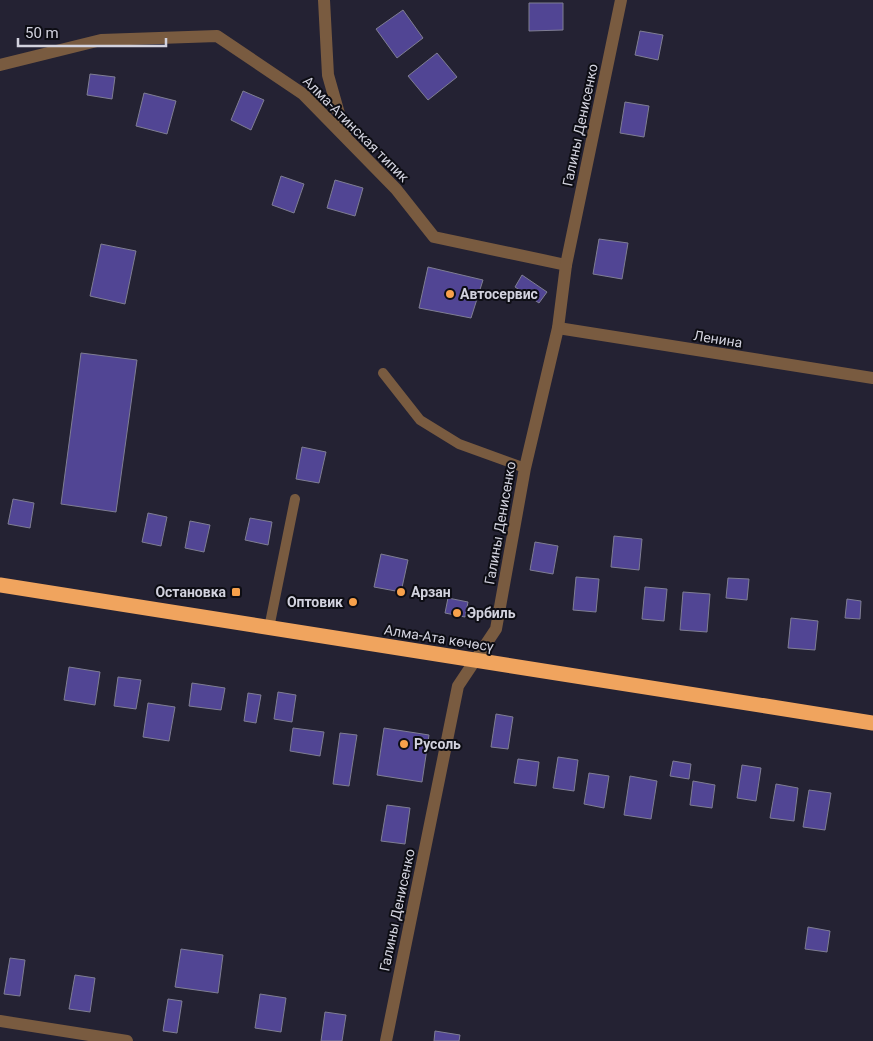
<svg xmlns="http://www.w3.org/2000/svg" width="873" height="1041" font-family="Roboto,sans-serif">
  <rect width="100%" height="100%" fill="#242233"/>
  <!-- building -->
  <g fill="#514594" stroke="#7f7e93">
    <path d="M529,3H563V30L529,31Z"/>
    <path d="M403,10L423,38L397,58L376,29Z"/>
    <path d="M640,31L663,35L658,60L635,55Z"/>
    <path d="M437,53L457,77L428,100L408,76Z"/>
    <path d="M90,74L115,77L112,99L87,95Z"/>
    <path d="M243,91L264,100L251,130L231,120Z"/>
    <path d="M144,93L176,101L167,134L136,126Z"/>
    <path d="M625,102L649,106L644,137L620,133Z"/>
    <path d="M281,176L304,184L294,213L272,205Z"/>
    <path d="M335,180L363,188L355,216L327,208Z"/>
    <path d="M599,239L628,243L622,279L593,274Z"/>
    <path d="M101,244L136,251L125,304L90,296Z"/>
    <path d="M428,267L483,280L471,318L419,308Z"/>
    <path d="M522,275L547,292L539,303L515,287Z"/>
    <path d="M81,353L137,360L116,512L61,504Z"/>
    <path d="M302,447L326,452L319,483L296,479Z"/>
    <path d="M13,499L34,503L30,528L8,524Z"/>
    <path d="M148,513L167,517L161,546L142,542Z"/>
    <path d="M250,518L272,522L268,545L245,540Z"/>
    <path d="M190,521L210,525L204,552L185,548Z"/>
    <path d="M614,536L642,539L639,570L611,567Z"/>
    <path d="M535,542L558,546L553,574L530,570Z"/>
    <path d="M381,554L408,560L401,592L374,587Z"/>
    <path d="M576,577L599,579L596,612L573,610Z"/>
    <path d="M728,578L749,579L747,600L726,598Z"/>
    <path d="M645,587L667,589L664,621L642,619Z"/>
    <path d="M683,592L710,594L707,632L680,630Z"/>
    <path d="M448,598L468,602L465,617L445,613Z"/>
    <path d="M847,599L861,601L860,619L845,618Z"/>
    <path d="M791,618L818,621L815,650L788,648Z"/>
    <path d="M69,667L100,672L95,705L64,700Z"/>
    <path d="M118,677L141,680L136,709L114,706Z"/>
    <path d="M192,683L225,688L221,710L189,706Z"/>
    <path d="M278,692L296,695L292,722L274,719Z"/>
    <path d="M248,693L261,695L256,723L244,721Z"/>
    <path d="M148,703L175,707L169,741L143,737Z"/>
    <path d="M496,714L513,717L508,749L491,747Z"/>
    <path d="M293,728L324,732L320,756L290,751Z"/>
    <path d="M384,728L429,735L422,782L377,775Z"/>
    <path d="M340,733L357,735L349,786L333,784Z"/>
    <path d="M558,757L578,760L574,791L553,788Z"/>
    <path d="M518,759L539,762L536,786L514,783Z"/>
    <path d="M673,761L691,764L689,779L670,776Z"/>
    <path d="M742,765L761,768L756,801L737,798Z"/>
    <path d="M589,773L609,776L604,808L584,804Z"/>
    <path d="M630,776L657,781L651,819L624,815Z"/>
    <path d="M693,781L715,785L712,808L690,805Z"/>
    <path d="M776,784L798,788L794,821L770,818Z"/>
    <path d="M809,790L831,793L825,830L803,827Z"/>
    <path d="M387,805L410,808L405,844L381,841Z"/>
    <path d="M808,927L830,931L827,952L805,949Z"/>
    <path d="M181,949L223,955L218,993L175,987Z"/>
    <path d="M10,958L25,960L20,996L4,994Z"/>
    <path d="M75,975L95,978L90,1012L69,1009Z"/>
    <path d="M260,994L286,998L281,1032L255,1028Z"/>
    <path d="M168,999L182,1001L177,1033L163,1031Z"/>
    <path d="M325,1012L346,1015L342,1041H321Z"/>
    <path d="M435,1031L460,1035L459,1041H434Z"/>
  </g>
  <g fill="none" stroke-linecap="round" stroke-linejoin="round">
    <!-- lane -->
    <g stroke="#795b40" stroke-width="10">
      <path d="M383,373L420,420L459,444L525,468"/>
      <path d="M269,628L295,499"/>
    </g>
    <!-- street -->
    <g stroke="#795b40" stroke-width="12">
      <path d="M324,0L328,75L345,135"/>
      <path d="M0,65L101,40L217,36L303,94L396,189L434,237L566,265"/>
      <path d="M558,328L873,378"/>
      <path d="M0,1021L127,1041"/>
      <path d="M386,1041L458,686L496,629L525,468L558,328L566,265L621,0"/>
    </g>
    <!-- highway -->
    <path stroke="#f0a45e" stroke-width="15" d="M0,585L873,723"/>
  </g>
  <!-- markers -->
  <g fill="#f8a14b" stroke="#0d0d14" stroke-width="2">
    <circle cx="450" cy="294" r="5"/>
    <rect x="231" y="587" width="10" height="10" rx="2.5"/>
    <circle cx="401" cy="592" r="5"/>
    <circle cx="353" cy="602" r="5"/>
    <circle cx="457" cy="613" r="5"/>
    <circle cx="404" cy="744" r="5"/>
  </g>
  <g text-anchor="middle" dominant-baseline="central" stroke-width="4" stroke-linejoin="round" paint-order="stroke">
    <!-- street labels -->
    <g font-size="14" fill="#d2d2de" stroke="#0d0d14">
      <text transform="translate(580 125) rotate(-78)">Галины Денисенко</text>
      <text transform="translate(356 129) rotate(45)">Алма-Атинская типик</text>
      <text transform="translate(718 339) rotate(9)">Ленина</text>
      <text transform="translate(500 523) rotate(-80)">Галины Денисенко</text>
      <text transform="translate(439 638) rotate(9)">Алма-Ата көчөсү</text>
      <text transform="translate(397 910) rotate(-78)">Галины Денисенко</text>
    </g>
    <!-- poi labels -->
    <g font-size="14" font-weight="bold" fill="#d2d2de" stroke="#0d0d14" text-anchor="start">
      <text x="460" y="294">Автосервис</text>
      <text x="226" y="592" text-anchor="end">Остановка</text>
      <text x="411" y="592">Арзан</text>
      <text x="343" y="602" text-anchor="end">Оптовик</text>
      <text x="467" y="613">Эрбиль</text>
      <text x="414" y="744">Русоль</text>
    </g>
  </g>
  <!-- scale -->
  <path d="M18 38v8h148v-8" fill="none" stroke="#d2d2de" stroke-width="2.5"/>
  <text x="25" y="38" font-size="15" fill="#d2d2de" stroke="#0d0d14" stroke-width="4" paint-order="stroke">50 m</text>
</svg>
